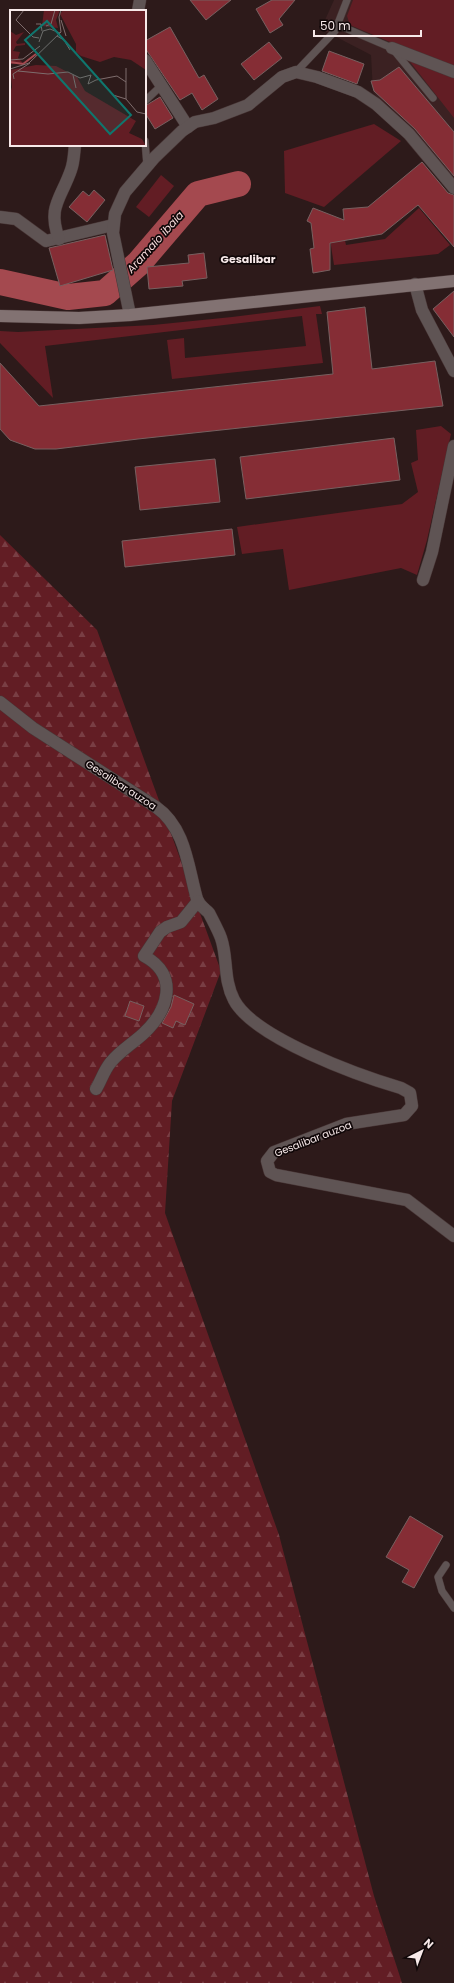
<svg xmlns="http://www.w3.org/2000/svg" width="454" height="1983" font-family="Poppins,sans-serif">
  <defs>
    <pattern id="forest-firs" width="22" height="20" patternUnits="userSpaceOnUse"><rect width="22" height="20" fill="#621d24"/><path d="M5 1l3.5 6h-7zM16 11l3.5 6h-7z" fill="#793e44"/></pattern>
  </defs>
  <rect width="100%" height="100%" fill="#2d1a1a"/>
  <!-- built -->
  <path fill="#3b2122" d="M334,0H454V185L373,92L371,55L321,29Z"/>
  <!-- green -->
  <g fill="#621d24">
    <path d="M353,0H454V118L397,45L350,25L347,16Z"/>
    <path d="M374,124L401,141L324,207L285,193L284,151Z"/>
    <path d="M161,175L174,186L149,217L136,207Z"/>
    <path d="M419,208L450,245L438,254L334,265L329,233L344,236L346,245L385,239Z"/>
    <path d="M320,306L322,314H316L323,363L172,379L167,340L184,338L185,358L306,346L302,316L45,346L53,398L0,343V331L18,332L153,325L232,317Z"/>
    <path d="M441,426L451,434L427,540L417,575L401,568L289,590L283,549L242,554L237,527L402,504L418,492L411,463L418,460L416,430Z"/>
  </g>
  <!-- forest -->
  <path fill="url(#forest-firs)" d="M0,535L97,630L221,971L172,1101L165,1213L279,1535L374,1896L402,1983H0Z"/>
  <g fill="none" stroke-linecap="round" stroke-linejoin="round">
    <!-- river -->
    <path stroke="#a4494f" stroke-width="26" d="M0,282L68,297L105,293L139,263L198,194L238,184"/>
  </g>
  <!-- building -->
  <g fill="#852d35" stroke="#776060">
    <path d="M190,0H231L206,20Z"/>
    <path d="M272,0H295L279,19L283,25L270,33L256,9Z"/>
    <path d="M170,27L199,78L204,75L218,99L202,110L192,93L180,100L145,48V41Z"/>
    <path d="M269,42L282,58L254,80L241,64Z"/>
    <path d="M329,51L364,64L357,84L322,71Z"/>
    <path d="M399,67L454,132V176L415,129L374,91L371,81L380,80Z"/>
    <path d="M160,97L173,118L155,129L145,113V106Z"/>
    <path d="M422,162L448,193L454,195V247L418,205L382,234L330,243V270L313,273L310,249L314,248L311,223L307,221L313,208L344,220L343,209L368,207Z"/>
    <path d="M94,190L105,200L87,222L69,207L83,191L89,196Z"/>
    <path d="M105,235L113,270L60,286L49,248Z"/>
    <path d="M204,253L207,278L182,281L183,286L149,289L147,267L189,263L188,255Z"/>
    <path d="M454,291V337L433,309Z"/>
    <path d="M365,307L372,369L435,361L443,406L138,439L56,449H35L10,440L0,429V363L39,406L333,374L327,312Z"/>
    <path d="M394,438L400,480L246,499L240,457Z"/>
    <path d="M215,459L220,502L140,510L135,467Z"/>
    <path d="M232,529L235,555L125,567L122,541Z"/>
    <path d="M174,995L194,1004L185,1025L176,1021L173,1028L162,1023L171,1007Z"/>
    <path d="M130,1001L144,1006L139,1021L125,1016Z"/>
    <path d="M410,1516L443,1536L414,1588L402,1582L409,1570L386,1557Z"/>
  </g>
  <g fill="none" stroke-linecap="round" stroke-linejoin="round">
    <!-- lane casing -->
    <g stroke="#493737" stroke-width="8">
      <g id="lane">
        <path d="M338,25L392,48L433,98"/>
        <path d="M296,72L335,31L347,0"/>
        <path d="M145,101L162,85"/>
        <path d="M145,141L147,166"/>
        <path d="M446,1565L438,1577L442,1591L454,1608"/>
      </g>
    </g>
    <!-- street casing -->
    <g stroke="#493737" stroke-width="13">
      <g id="street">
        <path d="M138,11L140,0"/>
        <path d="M392,48L454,72"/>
        <path d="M145,60L188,127"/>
        <path d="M0,217L16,219L46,241L113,225"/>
        <path d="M59,239C47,207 61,199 71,170C74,162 74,153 75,145"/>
        <path d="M415,284L422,310L454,371"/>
        <path d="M130,315L113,233L115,214L125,192L154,158L182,131L195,122L214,118L248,105L282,77L296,72L317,77L358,92L376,104L409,134L454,188"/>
        <path d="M423,580L432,552L454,446"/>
        <path d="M0,702L33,728L156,807C186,828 188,868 197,899C199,905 205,909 209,913C213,921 218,930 221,938C228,958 223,979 234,1000C254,1038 360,1076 401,1088L410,1093L412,1106L404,1115L346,1124L274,1152L267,1161L270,1172L276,1175L407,1200L454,1236"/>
        <path d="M96,1089C101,1081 104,1070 111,1062C120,1051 132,1044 143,1034C168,1011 180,975 144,956L160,932L167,927L181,922L198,901"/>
      </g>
    </g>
    <!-- secondary casing -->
    <g stroke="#493737" stroke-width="13">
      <path id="secondary" d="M0,316L79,318L130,315L454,281"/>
    </g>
    <!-- lane -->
    <use href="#lane" stroke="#5f5454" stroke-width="7"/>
    <!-- street -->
    <use href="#street" stroke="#5f5454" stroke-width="12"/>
    <!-- secondary -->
    <use href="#secondary" stroke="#827272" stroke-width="12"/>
  </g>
  <g text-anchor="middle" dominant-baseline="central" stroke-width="3.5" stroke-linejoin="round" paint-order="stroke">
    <!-- street labels -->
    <g font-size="10" fill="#f7e9e9" stroke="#100708">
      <text transform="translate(121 785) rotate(33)">Gesalibar auzoa</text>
      <text transform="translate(313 1139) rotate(-21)">Gesalibar auzoa</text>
    </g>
    <!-- water labels -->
    <g font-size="11" font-style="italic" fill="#f7dbdb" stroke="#100708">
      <text transform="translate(155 242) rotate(-48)">Aramaio ibaia</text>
    </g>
    <!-- neighbourhood labels -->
    <g font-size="11" font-weight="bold" fill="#f7e9e9" stroke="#100708">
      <text x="248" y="259">Gesalibar</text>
    </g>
  </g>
  <!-- overview -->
  <g transform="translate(10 10)">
    <rect width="136" height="136" fill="#2d1a1a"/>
    <path d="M34,0H50L46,10L48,18L32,16Z" fill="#621d24"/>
    <path d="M53,0H136V60L121,50L104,47L90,52L71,46L66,42V34L50,4ZM0,21L6,25L14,22L6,32L7,34L15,33V35L6,36L3,41L10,42L8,48L14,54H0ZM26,55L46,56L67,67L75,81L126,111L119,123L132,129L136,136H0V83L2,77L0,60Z" fill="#621d24"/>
    <path fill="none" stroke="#a4494f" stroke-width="2" d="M0,52L13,54L26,44"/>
    <path fill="none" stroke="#7e6d6d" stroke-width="1" d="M14,0L6,10L23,27L29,28M51,10L56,26M26,14H31L32,21M36,16L41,14L45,0M47,26L54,30L60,40M29,32L33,21L40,19L50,23M0,50L13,49L30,36M0,59L19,53L51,22L49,7L51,0M8,61L38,64L58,62L70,68L81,65L78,74L86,70L107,66L116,72M63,65L66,78M4,69L3,64L20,53M103,85L116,89L127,102L136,104M116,89V58"/>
    <path fill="#0f766e" fill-opacity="0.15" stroke="#0f766e" stroke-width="2" d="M37,11L121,105L100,124L15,30Z"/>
    <rect width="136" height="136" fill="none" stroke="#f7e9e9" stroke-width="2"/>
  </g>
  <!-- north arrow -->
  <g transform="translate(422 1951) rotate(42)" stroke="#100708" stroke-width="3" paint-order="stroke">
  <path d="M0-3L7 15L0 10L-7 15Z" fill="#f7e9e9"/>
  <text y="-6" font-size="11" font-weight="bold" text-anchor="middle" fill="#f7e9e9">N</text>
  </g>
  <!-- scale -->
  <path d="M314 30v6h107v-6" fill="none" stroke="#f7e9e9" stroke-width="2"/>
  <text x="320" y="30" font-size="12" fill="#f7e9e9" stroke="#100708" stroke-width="3" paint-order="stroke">50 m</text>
</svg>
